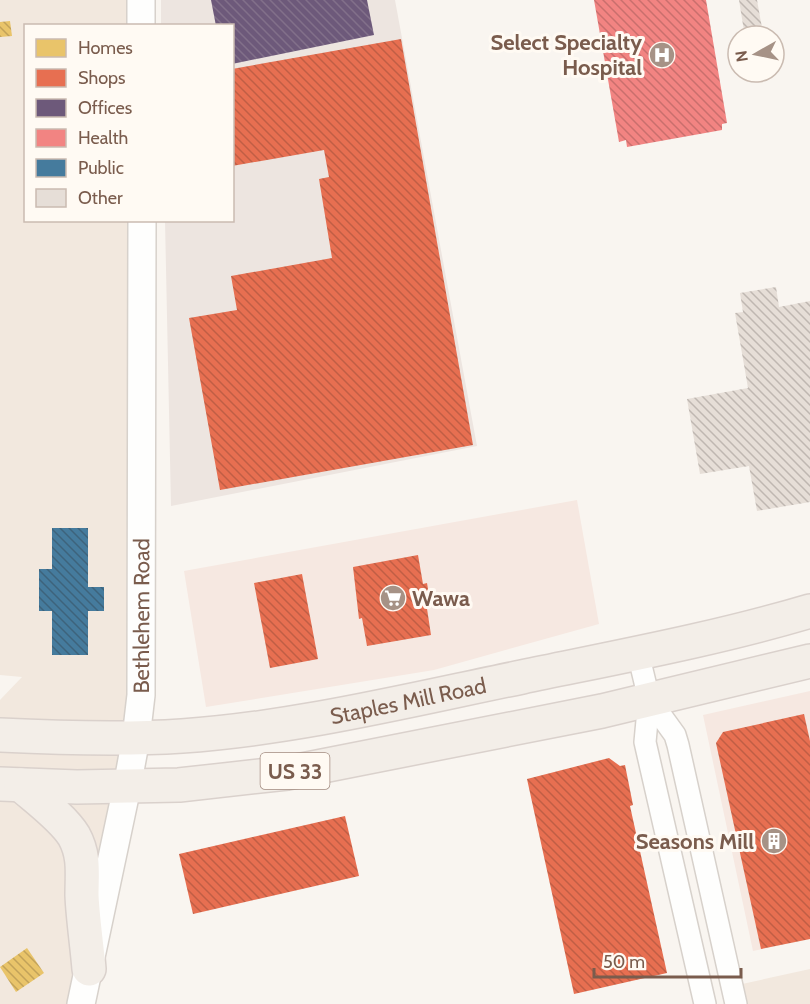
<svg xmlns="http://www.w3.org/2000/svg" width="810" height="1004" font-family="Cabin,sans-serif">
  <defs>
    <pattern id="homes-back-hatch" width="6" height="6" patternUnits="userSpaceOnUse" patternTransform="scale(1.5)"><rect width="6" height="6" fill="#e9c46a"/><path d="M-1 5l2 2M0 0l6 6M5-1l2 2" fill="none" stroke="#c2a259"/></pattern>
    <pattern id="shops-back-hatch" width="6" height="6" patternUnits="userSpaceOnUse" patternTransform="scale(1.5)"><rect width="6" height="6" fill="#e76f51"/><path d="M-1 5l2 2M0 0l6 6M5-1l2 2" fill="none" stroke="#c05e45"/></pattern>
    <pattern id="offices-back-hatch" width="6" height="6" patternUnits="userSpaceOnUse" patternTransform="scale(1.5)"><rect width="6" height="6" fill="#6d597a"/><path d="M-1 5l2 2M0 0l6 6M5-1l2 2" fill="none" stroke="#82708a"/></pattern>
    <pattern id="health-back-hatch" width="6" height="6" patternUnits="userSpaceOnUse" patternTransform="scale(1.5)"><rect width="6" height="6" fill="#f28482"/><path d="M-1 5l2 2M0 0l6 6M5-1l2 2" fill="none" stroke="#c96f6d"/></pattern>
    <pattern id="public-back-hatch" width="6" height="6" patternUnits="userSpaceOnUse" patternTransform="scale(1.5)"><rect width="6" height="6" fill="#457b9d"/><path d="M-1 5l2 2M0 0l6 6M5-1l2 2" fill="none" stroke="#3d637c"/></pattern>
    <pattern id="building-back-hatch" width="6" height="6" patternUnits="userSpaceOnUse" patternTransform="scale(1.5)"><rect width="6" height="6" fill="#e6ded7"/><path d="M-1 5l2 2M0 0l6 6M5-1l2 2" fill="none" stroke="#bfb7b1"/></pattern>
  </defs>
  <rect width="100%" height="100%" fill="#f9f5f0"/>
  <!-- residential -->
  <g fill="#f2e8de">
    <path d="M0,0H148V25L26,26V220L148,221V695L88,1004H0V700L22,677L0,675Z"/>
    <path d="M810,969V1004H737L733,986Z"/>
  </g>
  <!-- commercial -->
  <g fill="#f6e8e1">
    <path d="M577,500L599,624L434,670L206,707L184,571Z"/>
    <path d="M810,691V939L753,951L703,715Z"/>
  </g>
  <!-- industrial -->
  <path fill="#ede5e0" d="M161,0H395L477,446L171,506L165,221L232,220V26L161,25Z"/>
  <!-- homes -->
  <g fill="url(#homes-back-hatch)">
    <path d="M10,21L12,36L0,37V22Z"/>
    <path d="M27,948L44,973L16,992L0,967Z"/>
  </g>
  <!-- shops -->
  <g fill="url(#shops-back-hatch)">
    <path d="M401,39L473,445L220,490L189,318L237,310L231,276L332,258L319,179L329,177L324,150L232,166V69Z"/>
    <path d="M418,555L423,584L427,583L430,601L426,602L431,635L367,646L362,618L359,619L353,567Z"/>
    <path d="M302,574L318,659L270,668L254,583Z"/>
    <path d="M804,714L810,741V939L761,949L716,743L723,732Z"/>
    <path d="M609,758L620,766L625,765L633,805L630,806L667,973L574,994L527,779Z"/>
    <path d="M345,816L359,876L193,914L179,854Z"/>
  </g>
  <!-- offices -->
  <path fill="url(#offices-back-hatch)" d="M211,0H367L374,35L232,64V26H216Z"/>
  <!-- health -->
  <path fill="url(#health-back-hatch)" d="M594,0H706L727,123L722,124V130L627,147L626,140L619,142Z"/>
  <!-- public -->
  <path fill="url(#public-back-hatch)" d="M52,528H88V587H104V611H88V655H52V611H39V569H52Z"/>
  <!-- building -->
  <g fill="url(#building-back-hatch)">
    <path d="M739,0H757L762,28L744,31Z"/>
    <path d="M776,287L779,307L810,301V502L757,511L749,466L700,474L687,399L748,388L735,313L743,312L740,293Z"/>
  </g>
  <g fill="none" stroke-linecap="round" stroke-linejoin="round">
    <!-- minor casing -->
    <g stroke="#d7d1cb" stroke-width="24">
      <g id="minor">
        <path d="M638,653L649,699L645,742L705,1004"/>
        <path d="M649,699L675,735L678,745L736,1004"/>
      </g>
    </g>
    <!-- tertiary casing -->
    <g stroke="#d7d1cb" stroke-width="30">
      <g id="tertiary">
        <path d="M141,0V26"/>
        <path id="s1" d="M81,1004L127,787L136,738L141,695L142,220"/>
      </g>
    </g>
    <!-- primary casing -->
    <g stroke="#dad1cc" stroke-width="36">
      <g id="primary">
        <path id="s2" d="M0,735C61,738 121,740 182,736C297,728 410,700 522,677C618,657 716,639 810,611"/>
        <path d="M0,784L77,787L179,785L287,773L602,711L810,661"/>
        <path d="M21,785C37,799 63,818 74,836C85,856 82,874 82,895C83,919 87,944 89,969"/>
      </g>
    </g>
    <!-- minor -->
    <use href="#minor" stroke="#fefefd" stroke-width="21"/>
    <!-- tertiary -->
    <use href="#tertiary" stroke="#fefefd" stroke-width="27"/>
    <!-- primary -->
    <use href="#primary" stroke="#f3eee8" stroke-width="33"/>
  </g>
  <!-- icons -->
  <defs>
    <g id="hospital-disc" transform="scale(1.35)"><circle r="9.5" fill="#a69286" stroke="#fffaf3"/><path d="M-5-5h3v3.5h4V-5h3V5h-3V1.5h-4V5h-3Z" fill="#fff"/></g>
    <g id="supermarket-disc" transform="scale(1.35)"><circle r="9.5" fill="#a69286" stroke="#fffaf3"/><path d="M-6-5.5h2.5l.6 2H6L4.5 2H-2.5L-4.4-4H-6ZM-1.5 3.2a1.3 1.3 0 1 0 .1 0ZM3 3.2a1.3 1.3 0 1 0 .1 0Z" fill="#fff"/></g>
    <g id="building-disc" transform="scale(1.35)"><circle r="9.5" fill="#a69286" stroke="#fffaf3"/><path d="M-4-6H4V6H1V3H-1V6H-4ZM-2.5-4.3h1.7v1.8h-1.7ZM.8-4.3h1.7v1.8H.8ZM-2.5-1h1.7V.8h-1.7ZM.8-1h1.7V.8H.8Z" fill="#fff"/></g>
  </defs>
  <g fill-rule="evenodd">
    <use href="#hospital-disc" x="662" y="55"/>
    <use href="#supermarket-disc" x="393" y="598"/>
    <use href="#building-disc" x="774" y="841"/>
  </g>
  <g text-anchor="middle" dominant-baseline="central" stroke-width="6" stroke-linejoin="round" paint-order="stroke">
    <!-- shield labels -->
    <rect fill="#fffaf3" stroke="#a28b7f" stroke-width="1.5" x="260.5" y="753" width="69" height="36" rx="4.5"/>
    <g font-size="21" font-weight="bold" fill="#7a5c4d">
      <text x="295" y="771">US 33</text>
    </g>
    <!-- poi labels -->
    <g font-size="22" font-weight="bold" fill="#7a5c4d" stroke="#fffaf3" text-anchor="end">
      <text x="642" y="42">Select Specialty<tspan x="642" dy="25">Hospital</tspan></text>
      <text x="412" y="598" text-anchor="start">Wawa</text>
      <text x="754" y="841">Seasons Mill</text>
    </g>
    <!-- street labels -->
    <g font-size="22" fill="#7a5c4d" stroke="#fffaf3">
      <text stroke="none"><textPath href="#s1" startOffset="394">Bethlehem Road</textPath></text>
      <text stroke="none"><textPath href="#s2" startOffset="411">Staples Mill Road</textPath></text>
    </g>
  </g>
  <!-- legend -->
  <rect x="24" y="24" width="210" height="198" fill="#fffaf3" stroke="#cabbb1" stroke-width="1.5"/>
  <rect x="36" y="39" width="30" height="18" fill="#e9c46a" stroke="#cabbb1" stroke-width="1.5"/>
  <text x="78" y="54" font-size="18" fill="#7a5c4d">Homes</text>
  <rect x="36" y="69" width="30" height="18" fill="#e76f51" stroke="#cabbb1" stroke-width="1.5"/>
  <text x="78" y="84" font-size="18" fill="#7a5c4d">Shops</text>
  <rect x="36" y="99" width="30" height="18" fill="#6d597a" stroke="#cabbb1" stroke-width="1.5"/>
  <text x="78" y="114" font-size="18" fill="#7a5c4d">Offices</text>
  <rect x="36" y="129" width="30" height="18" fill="#f28482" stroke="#cabbb1" stroke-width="1.5"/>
  <text x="78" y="144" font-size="18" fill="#7a5c4d">Health</text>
  <rect x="36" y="159" width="30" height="18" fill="#457b9d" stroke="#cabbb1" stroke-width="1.5"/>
  <text x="78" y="174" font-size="18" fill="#7a5c4d">Public</text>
  <rect x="36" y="189" width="30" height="18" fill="#e6ded7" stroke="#cabbb1" stroke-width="1.5"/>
  <text x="78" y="204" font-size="18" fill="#7a5c4d">Other</text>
  <!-- north arrow -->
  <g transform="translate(756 54) rotate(261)"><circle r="28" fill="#fffaf3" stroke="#cabbb1" stroke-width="1.5"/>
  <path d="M0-4.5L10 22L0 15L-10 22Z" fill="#a69286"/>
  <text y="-9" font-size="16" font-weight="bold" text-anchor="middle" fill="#7a5c4d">N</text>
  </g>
  <!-- scale -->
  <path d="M594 968v9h147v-9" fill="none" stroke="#7a5c4d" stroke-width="3"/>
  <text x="603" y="968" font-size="18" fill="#7a5c4d" stroke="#fffaf3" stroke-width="4.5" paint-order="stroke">50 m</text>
</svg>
